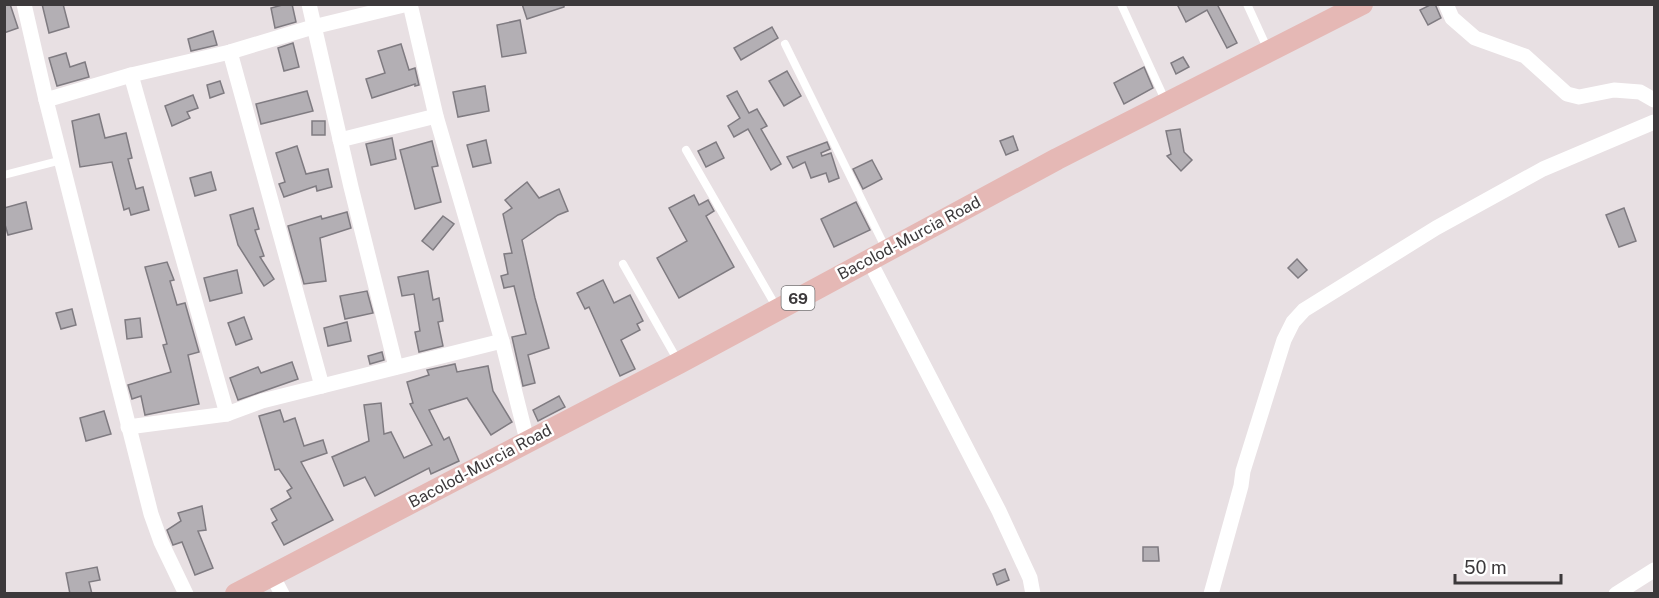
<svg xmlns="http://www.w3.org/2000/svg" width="1659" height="598" font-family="'Public Sans',sans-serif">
  <rect width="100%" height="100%" fill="#e8e0e3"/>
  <!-- building -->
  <g fill="#b3afb4" stroke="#7f7b81" stroke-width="1.5">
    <path d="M4,4H10L18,28L4,33Z"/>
    <path d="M42,4H63L69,27L49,33Z"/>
    <path d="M286,4H292L296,22L275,28L271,8Z"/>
    <path d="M522,4H564V7L527,19Z"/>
    <path d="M1177,4H1217L1237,43L1227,48L1207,10L1186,22Z"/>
    <path d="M1432,4H1435L1441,18L1428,25L1420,10Z"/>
    <path d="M520,20L526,53L502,57L497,25Z"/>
    <path d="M772,27L778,38L741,60L734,48Z"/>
    <path d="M213,31L217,45L191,51L188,39Z"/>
    <path d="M293,43L299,67L284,71L278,48Z"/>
    <path d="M401,44L409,70L415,68L419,85L415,86V84L372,98L366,79L385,73L378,51Z"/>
    <path d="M66,53L70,67L85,62L89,77L57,86L49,58Z"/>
    <path d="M1183,57L1189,67L1176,74L1171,63Z"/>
    <path d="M1144,67L1153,88L1124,104L1114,83Z"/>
    <path d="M787,71L801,96L784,106L769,81Z"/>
    <path d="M220,81L224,93L210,98L207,85Z"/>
    <path d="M485,86L489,111L458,117L453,92Z"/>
    <path d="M307,91L313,111L261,124L256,104Z"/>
    <path d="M737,91L749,113L757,109L767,126L761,129L781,164L771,170L748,129L734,137L728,126L740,118L727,96Z"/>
    <path d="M193,95L198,108L187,112L190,118L172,126L165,106Z"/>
    <path d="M99,114L105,138L126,133L132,158L128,159L136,189L143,187L149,210L131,215L129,208L124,210L112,162L80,167L72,121Z"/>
    <rect x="312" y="121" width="13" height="14"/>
    <path d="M1180,129L1184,152L1192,160L1181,171L1167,156L1171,154L1166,131Z"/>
    <path d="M1013,136L1018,150L1006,155L1000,141Z"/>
    <path d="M392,138L396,159L371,165L366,144Z"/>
    <path d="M486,140L491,163L473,167L467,145Z"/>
    <path d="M432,141L438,166L432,167L441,202L415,209L400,150Z"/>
    <path d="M716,142L724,158L706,167L698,151Z"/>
    <path d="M827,142L830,149L821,153L822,156L831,153L839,178L829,182L826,173L811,178L805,162L793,168L787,157Z"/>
    <path d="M297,146L306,174L328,169L332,187L317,191L316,186L284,197L279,184L285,182L276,153Z"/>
    <path d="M872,160L882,179L863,189L853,169Z"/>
    <path d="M211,172L216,190L195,196L190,178Z"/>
    <path d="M527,182L539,198L559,189L568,211L558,215L522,240L535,298L549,348L528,355L535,383L523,386L512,337L526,334L514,286L504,288L501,276L508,274L504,254L512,253L503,214L512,208L505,200Z"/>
    <path d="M694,195L699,205L708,200L714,211L706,216L734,267L679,298L657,258L687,241L669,208Z"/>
    <path d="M26,202L32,229L8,235L4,221V208Z"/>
    <path d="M856,202L870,230L834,247L821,219Z"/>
    <path d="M253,208L259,229L255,230L264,256L260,257L274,279L264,286L238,245L230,215Z"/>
    <path d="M1624,208L1636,241L1619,247L1606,215Z"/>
    <path d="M347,212L351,228L320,238L326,281L304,284L288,226L321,216L322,219Z"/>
    <path d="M443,216L454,224L433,250L422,241Z"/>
    <path d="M1297,259L1307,270L1298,278L1288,268Z"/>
    <path d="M167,262L174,280L170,281L177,305L185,303L199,352L188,355L199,404L145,415L141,396L132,399L128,385L171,372L163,345L167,344L145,267Z"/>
    <path d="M237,270L242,293L210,301L204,278Z"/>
    <path d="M428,271L433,300L439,298L443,321L438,322L443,346L419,352L415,332L420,331L414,294L402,296L398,277Z"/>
    <path d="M603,280L614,303L630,295L643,321L637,324L640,330L621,340L635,369L620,376L589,307L585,309L577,293Z"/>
    <path d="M367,291L373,313L345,319L340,296Z"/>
    <path d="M72,309L76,325L61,329L56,313Z"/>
    <path d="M244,317L252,339L236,345L228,323Z"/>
    <path d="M140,318L142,337L127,339L125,320Z"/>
    <path d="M347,322L351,341L328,346L324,328Z"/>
    <path d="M382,352L384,360L370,364L368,356Z"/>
    <path d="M292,362L298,379L238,400L230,378L258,367L261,373Z"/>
    <path d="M455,364L457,372L488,366L493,391L512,422L491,435L467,398L429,410L444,440L449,437L459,461L431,474L429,468L375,496L365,477L344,486L332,457L369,441L364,405L381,403L384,434L391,432L404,458L432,445L410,404L413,403L407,382L429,375L427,370Z"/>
    <path d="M559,396L565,407L538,421L533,410Z"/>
    <path d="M280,410L284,422L295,418L304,446L323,440L327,453L301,462L333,520L284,545L272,523L277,520L271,509L291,498L287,491L292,488L279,469L275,470L259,416Z"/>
    <path d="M104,411L111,434L86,441L80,418Z"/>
    <path d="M202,506L206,530L198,531L213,568L195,575L182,542L173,545L167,530L181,521L178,513Z"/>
    <path d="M1143,547H1158L1159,561H1143Z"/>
    <path d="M97,567L100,580L89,582L92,594H70L66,573Z"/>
    <path d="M1005,569L1009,580L997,585L993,574Z"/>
  </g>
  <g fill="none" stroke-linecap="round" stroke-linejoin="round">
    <!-- service -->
    <g stroke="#fff" stroke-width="8">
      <path d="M1121,4L1166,102"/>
      <path d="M1247,4L1268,50"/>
      <path d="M785,44L886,249"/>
      <path d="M686,150L777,308"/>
      <path d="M4,175L62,160"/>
      <path d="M623,264L678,361"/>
    </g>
    <!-- minor -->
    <g stroke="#fff" stroke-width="15">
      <path d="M24,4L46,100L151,514L161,542L186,594"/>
      <path d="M309,4L351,187L396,367"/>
      <path d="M410,4L436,116L502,341L527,440"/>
      <path d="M1446,4L1452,18L1475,38L1525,56L1567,94L1579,97L1614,90L1640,92L1654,100"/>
      <path d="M230,52L322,386"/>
      <path d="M131,75L227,414"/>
      <path d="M46,100L131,75L230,52L313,27L408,4"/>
      <path d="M340,140L436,116"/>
      <path d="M869,260L999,511L1030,578L1033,594"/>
      <path d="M128,427L227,414L262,401L502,341"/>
      <path d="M272,575L282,594"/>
      <path d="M1211,594L1241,486L1243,471L1284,340L1293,322L1304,310L1436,228L1543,169L1654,122"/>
      <path d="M1616,594L1654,570"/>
    </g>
    <!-- primary -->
    <path stroke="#e5b8b5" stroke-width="22" d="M236,594L679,363L1057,159L1362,4"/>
  </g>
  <g text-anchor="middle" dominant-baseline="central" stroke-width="5" stroke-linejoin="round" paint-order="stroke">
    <!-- shield labels -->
    <rect fill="#fff" stroke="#767476" stroke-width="1.5" x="781.5" y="286" width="33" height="24" rx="4.5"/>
    <g font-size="15" font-weight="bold" fill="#3c393b">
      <text x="798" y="298">69</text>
    </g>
    <!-- street labels -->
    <g font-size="16" fill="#3c393b" stroke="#fff">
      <text transform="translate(909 238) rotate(-28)">Bacolod-Murcia Road</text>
      <text transform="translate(480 466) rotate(-28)">Bacolod-Murcia Road</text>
    </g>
  </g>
  <!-- border -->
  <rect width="1659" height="598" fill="none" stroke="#3c393b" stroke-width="12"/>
  <!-- scale -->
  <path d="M1455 574v9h106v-9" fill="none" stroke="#3c393b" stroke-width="3"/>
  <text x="1464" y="574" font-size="18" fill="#3c393b" stroke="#ffffff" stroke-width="4.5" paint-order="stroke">50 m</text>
</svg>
